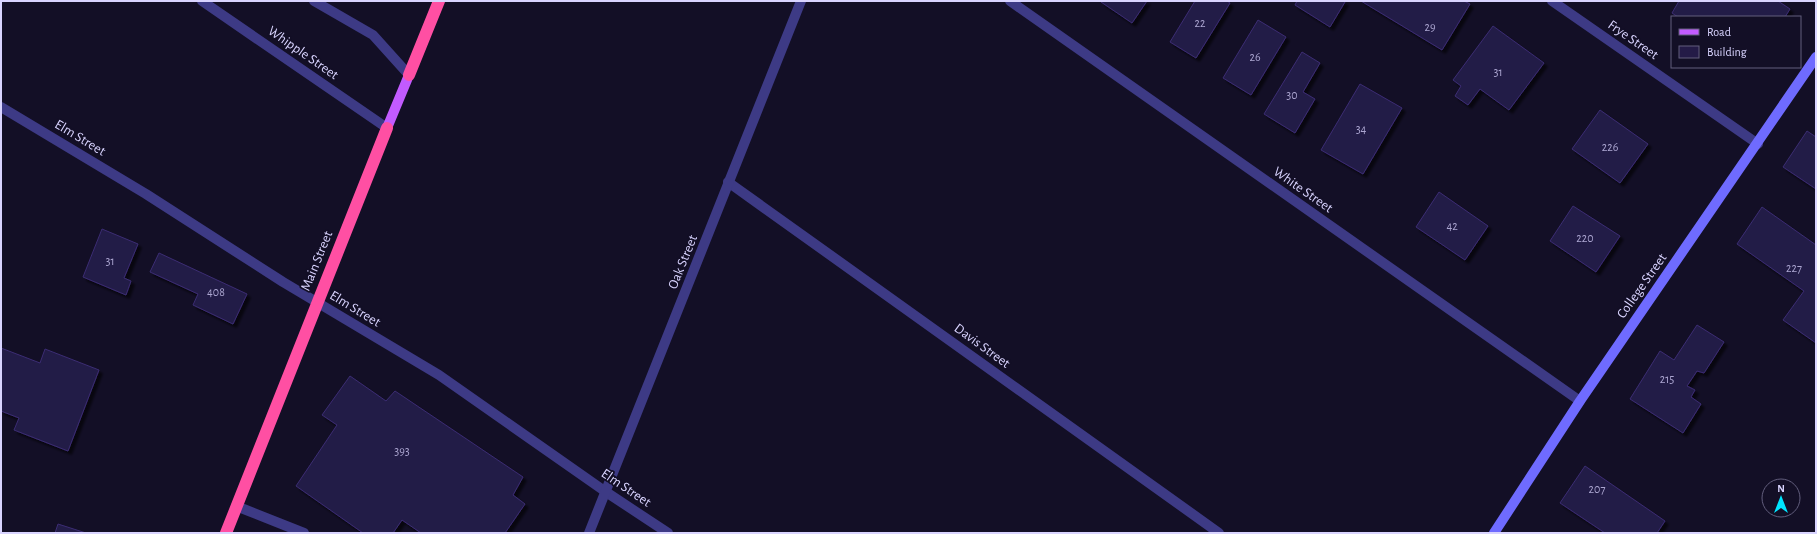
<svg xmlns="http://www.w3.org/2000/svg" width="1817" height="534" font-family="'Alegreya Sans',sans-serif">
  <defs>
    <filter id="shadow"><feDropShadow dx="3.5" dy="3.5" stdDeviation="1" flood-color="#0009"/></filter>
  </defs>
  <rect width="100%" height="100%" fill="#130f26"/>
  <!-- building -->
  <g fill="#241b47" stroke="#3b2d73" filter="url(#shadow)">
    <path d="M1102,1H1147L1132,23L1101,2Z"/>
    <path d="M1195,1H1227L1230,3L1196,58L1170,42Z"/>
    <path d="M1297,1H1344L1345,2L1330,27L1295,5Z"/>
    <path d="M1361,1H1464L1470,4L1442,50Z"/>
    <path d="M1679,1H1778L1790,9L1785,17H1678L1672,13Z"/>
    <path d="M1258,20L1286,37L1251,95L1223,78Z"/>
    <path d="M1493,26L1544,63L1509,110L1480,89L1468,105L1455,96L1461,86L1453,80Z"/>
    <path d="M1302,52L1320,63L1303,92L1315,99L1295,133L1264,114Z"/>
    <path d="M1360,84L1402,108L1363,174L1321,150Z"/>
    <path d="M1600,110L1648,144L1620,183L1572,149Z"/>
    <path d="M1807,131L1816,137V189L1783,167Z"/>
    <path d="M1439,192L1488,226L1465,260L1416,227Z"/>
    <path d="M1573,206L1620,236L1596,272L1550,241Z"/>
    <path d="M1762,207L1816,245V343L1783,320L1804,291L1737,244Z"/>
    <path d="M102,229L138,244L124,278L131,281L126,295L83,277Z"/>
    <path d="M159,253L247,294L233,324L193,305L198,294L150,272Z"/>
    <path d="M1697,325L1724,342L1704,373L1697,371L1687,386L1695,390L1691,397L1701,404L1683,433L1630,399L1660,351L1674,360Z"/>
    <path d="M1,348L40,363L45,349L99,370L68,451L14,430L19,418L1,411Z"/>
    <path d="M350,376L386,401L395,391L523,477L513,495L525,504L505,533H421L402,520L393,533H363L296,486L337,425L322,415Z"/>
    <path d="M1585,466L1665,521L1657,533H1605L1560,503Z"/>
    <path d="M58,524L86,533H55Z"/>
  </g>
  <g fill="none" stroke-linecap="round" stroke-linejoin="round">
    <!-- lane -->
    <g stroke="#3d3a85" stroke-width="10">
      <path d="M314,1L373,35L409,75"/>
      <path d="M236,506L304,533"/>
    </g>
    <!-- street -->
    <g stroke="#3d3a85" stroke-width="10">
      <path d="M202,1L387,128"/>
      <path d="M1010,1L1580,401"/>
      <path d="M1552,1L1758,144"/>
      <path d="M1,107L146,194L283,282L439,375L606,492L668,533"/>
      <path d="M728,182L1219,533"/>
      <path d="M589,533L801,1"/>
    </g>
    <!-- secondary -->
    <path stroke="#6f6bff" stroke-width="10" d="M1494,533L1580,401L1816,57"/>
    <!-- primary -->
    <path stroke="#c25bff" stroke-width="10" d="M387,128L409,75"/>
    <!-- highway -->
    <g stroke="#ff4fa3" stroke-width="12">
      <path d="M409,75L439,1"/>
      <path d="M226,533L387,128"/>
    </g>
  </g>
  <g text-anchor="middle" dominant-baseline="central" stroke-width="3.5" stroke-linejoin="round" paint-order="stroke">
    <!-- number labels -->
    <g font-size="12" fill="#aca6d1">
      <text x="1200" y="23">22</text>
      <text x="1430" y="27">29</text>
      <text x="1255" y="57">26</text>
      <text x="1498" y="72">31</text>
      <text x="1292" y="95">30</text>
      <text x="1361" y="129">34</text>
      <text x="1610" y="147">226</text>
      <text x="1452" y="226">42</text>
      <text x="1585" y="238">220</text>
      <text x="110" y="261">31</text>
      <text x="1794" y="268">227</text>
      <text x="216" y="292">408</text>
      <text x="1667" y="379">215</text>
      <text x="402" y="451">393</text>
      <text x="1597" y="489">207</text>
    </g>
    <!-- street labels -->
    <g font-size="14" fill="#d9d4ff" stroke="#130f26">
      <text transform="translate(1633 40) rotate(35)">Frye Street</text>
      <text transform="translate(303 53) rotate(35)">Whipple Street</text>
      <text transform="translate(80 138) rotate(31)">Elm Street</text>
      <text transform="translate(1303 190) rotate(35)">White Street</text>
      <text transform="translate(317 261) rotate(-68)">Main Street</text>
      <text transform="translate(683 262) rotate(-68)">Oak Street</text>
      <text transform="translate(1642 286) rotate(-55)">College Street</text>
      <text transform="translate(355 309) rotate(31)">Elm Street</text>
      <text transform="translate(982 346) rotate(36)">Davis Street</text>
      <text transform="translate(626 488) rotate(34)">Elm Street</text>
    </g>
  </g>
  <!-- border -->
  <rect width="1817" height="534" fill="none" stroke="#d9d4ff" stroke-width="4"/>
  <!-- legend -->
  <rect x="1671" y="16" width="130" height="52" fill="#130f26" stroke="#625e7d"/>
  <rect x="1679" y="29" width="20" height="6" fill="#c25bff" stroke="#625e7d"/>
  <text x="1707" y="36" font-size="12" fill="#d9d4ff">Road</text>
  <rect x="1679" y="46" width="20" height="12" fill="#241b47" stroke="#625e7d"/>
  <text x="1707" y="56" font-size="12" fill="#d9d4ff">Building</text>
  <!-- north arrow -->
  <g transform="translate(1781 498)"><circle r="19" fill="#130f26" stroke="#625e7d"/>
  <path d="M0-3L7 15L0 10L-7 15Z" fill="#00e5ff"/>
  <text y="-6" font-size="11" font-weight="bold" text-anchor="middle" fill="#d9d4ff">N</text>
  </g>
</svg>
